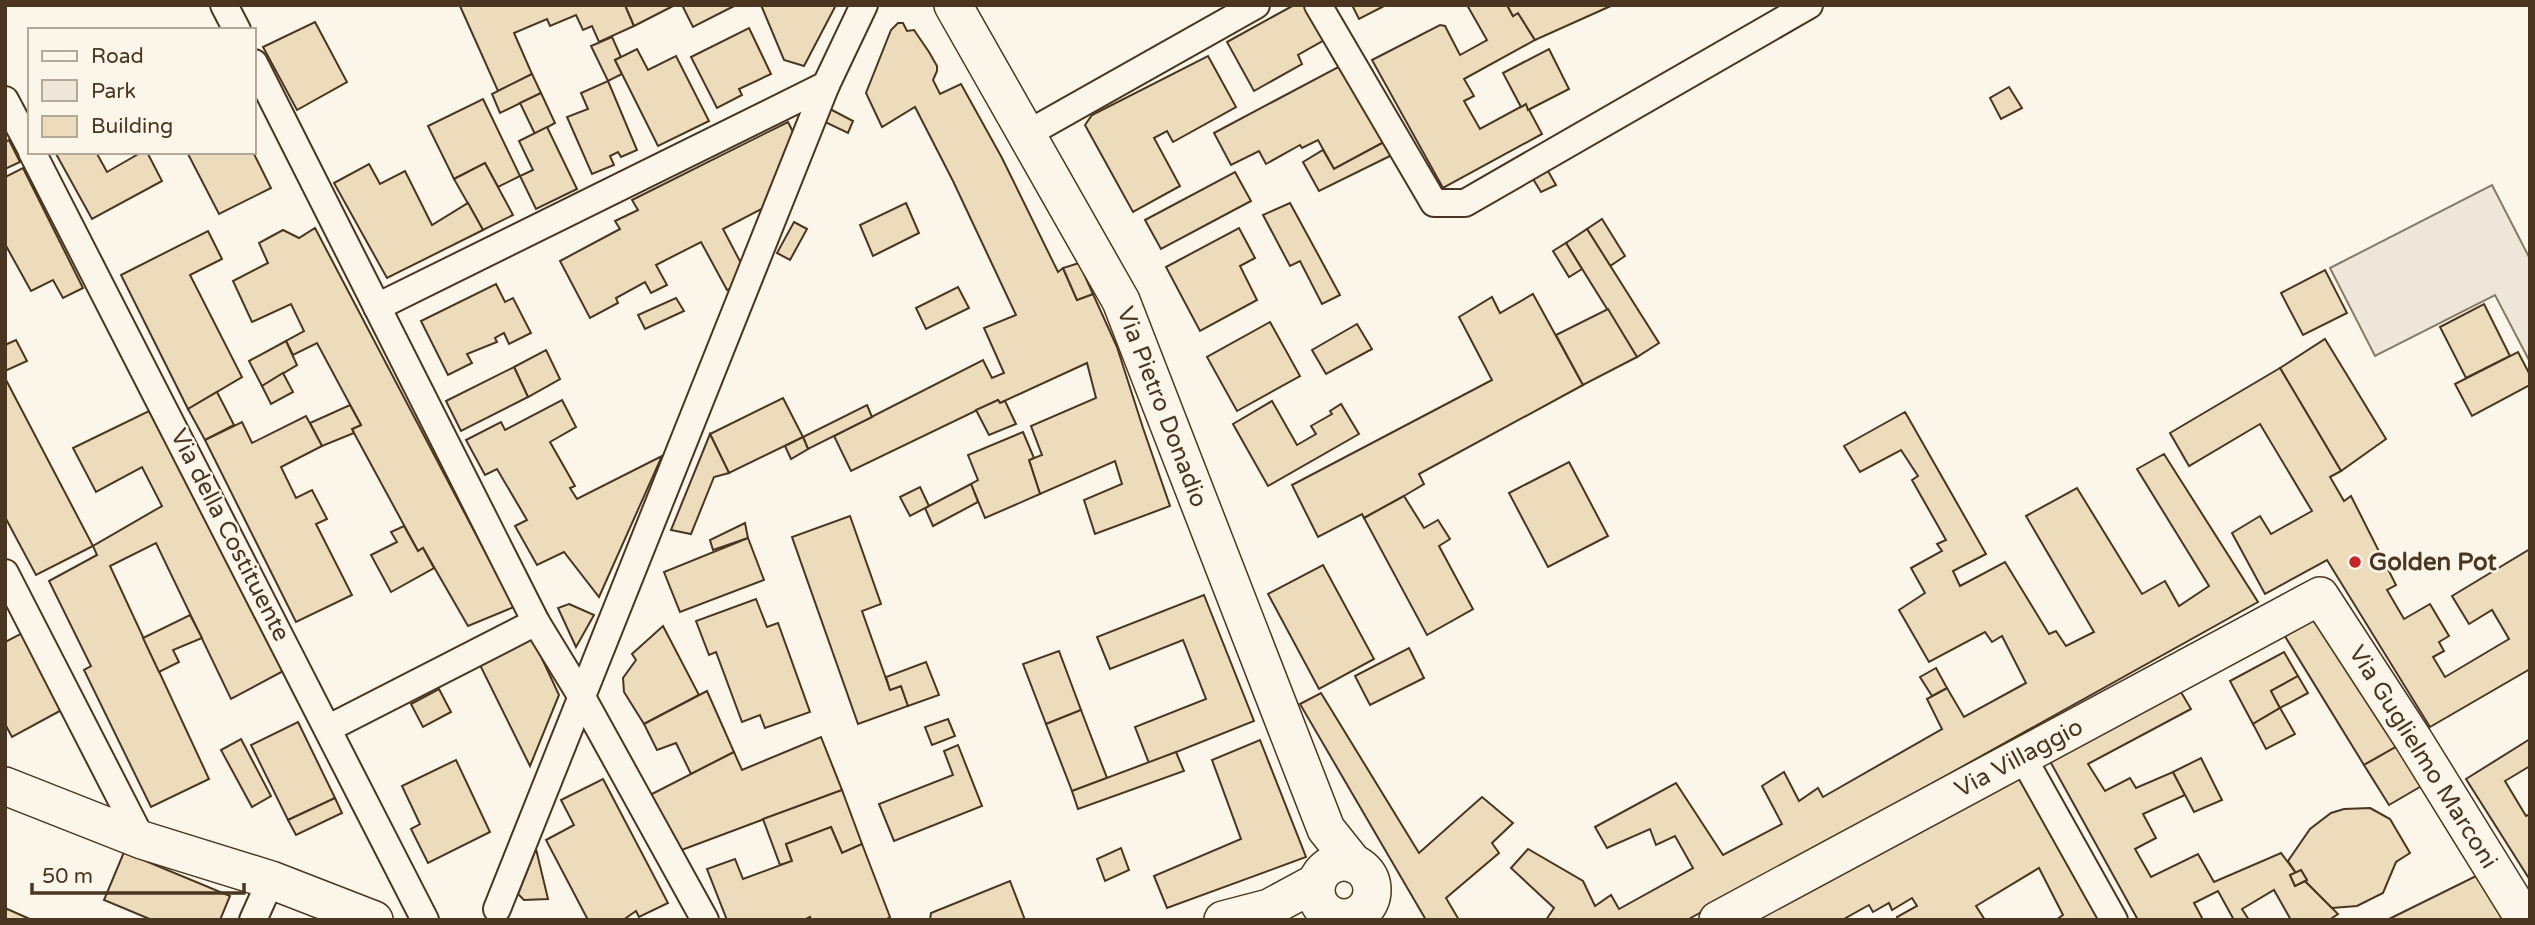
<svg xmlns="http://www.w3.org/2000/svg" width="2535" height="925" font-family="'Varela Round',sans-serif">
  <rect width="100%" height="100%" fill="#fbf6e9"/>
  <!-- green -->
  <path fill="#ede6d9" stroke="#887966" stroke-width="2" d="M2492,185L2530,259V362L2495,295L2375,356L2330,268Z"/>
  <!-- building -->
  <g fill="#ecdcbc" stroke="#4a3520" stroke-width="2">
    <path d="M463,5H625L634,26L599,42L592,26L583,30L576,15L550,26L547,19L514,33L532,74L498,91L460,6Z"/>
    <path d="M625,5H675L634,26Z"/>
    <path d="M682,5H736L693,27Z"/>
    <path d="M761,5H836L804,66L784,60Z"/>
    <path d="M1294,5H1308L1326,39L1298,55L1302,64L1254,91L1227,42Z"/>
    <path d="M1352,5H1386L1359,19Z"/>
    <path d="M1467,5H1507L1513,16L1518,13L1535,40L1464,79L1474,96L1464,101L1480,129L1526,104L1542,134L1443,188L1372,60L1440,25L1445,26L1460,55L1487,40Z"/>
    <path d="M1507,5H1613L1535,40L1518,13L1513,16Z"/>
    <path d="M315,22L347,82L297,110L263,47Z"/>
    <path d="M898,23H903L907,31L914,30L929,52L937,66V71L933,80L940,94L961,84L1002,158L1058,272L1063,268L1077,300L1093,294L1117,347L1143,428L1170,506L1095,534L1084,500L1122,484L1115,461L1040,494L1029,460L1042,455L1031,426L1096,398L1087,363L1000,403L998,400L851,471L834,436L983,360L992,378L1004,373L984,328L1016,315L953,181L915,107L882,127L866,93L891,30Z"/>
    <path d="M749,28L771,74L739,89L742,95L717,108L691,57Z"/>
    <path d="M612,37L621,57L615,60L622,74L608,81L591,46Z"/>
    <path d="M637,49L648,70L676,56L709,121L658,146L615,60Z"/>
    <path d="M1549,49L1569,89L1528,110L1526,104L1521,107L1503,73Z"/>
    <path d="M1208,56L1236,107L1173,142L1167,131L1154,138L1180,186L1133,212L1085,125L1092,115Z"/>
    <path d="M1342,65L1384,142L1334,169L1318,140L1302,148L1300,145L1266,164L1259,151L1231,165L1214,133Z"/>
    <path d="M532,74L541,93L500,113L492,94Z"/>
    <path d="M608,81L637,150L621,157L618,152L610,156L614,165L592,174L567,117L588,109L581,93Z"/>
    <path d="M2009,87L2022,108L2001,119L1990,98Z"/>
    <path d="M541,93L555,123L535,134L520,103Z"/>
    <path d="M483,99L520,176L498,187L485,163L454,179L428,126Z"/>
    <path d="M830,109L853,121L848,133L825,122Z"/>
    <path d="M788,122L797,140L773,203L723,229L743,267L735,287L727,290L701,242L656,265L667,285L651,293L645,282L616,298L618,303L590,318L560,261L620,229L615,221L638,210L632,200Z"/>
    <path d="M547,127L577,189L536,209L520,176L533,170L519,141Z"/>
    <path d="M9,140L20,162L5,169V142Z"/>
    <path d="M1384,142L1392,155L1319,191L1303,162L1323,150L1334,169Z"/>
    <path d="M55,152H96L107,172L142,152H147L162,181L92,219Z"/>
    <path d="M187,152H253L271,188L219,214Z"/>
    <path d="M485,163L513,215L483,230L454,179Z"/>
    <path d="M369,164L380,184L405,171L432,225L468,203L483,230L387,278L334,183Z"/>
    <path d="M23,168L83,288L63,298L53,280L31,291L5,244V177Z"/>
    <path d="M1548,171L1556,185L1541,192L1533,179Z"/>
    <path d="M1235,172L1251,201L1161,249L1145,220Z"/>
    <path d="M906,203L919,233L873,256L860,225Z"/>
    <path d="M1290,203L1340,295L1322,304L1300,261L1290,266L1263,215Z"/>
    <path d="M1602,219L1625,256L1610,266L1587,229Z"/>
    <path d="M794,222L807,229L790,260L777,253Z"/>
    <path d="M315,228L514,607L468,626L423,548L418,551L354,433L352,429L361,425L317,343L293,355L286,341L304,331L291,304L252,322L233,281L268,263L259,243L283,230L299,238Z"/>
    <path d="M1239,228L1255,258L1240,266L1257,300L1200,331L1166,267Z"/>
    <path d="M1587,229L1659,343L1637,357L1566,243Z"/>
    <path d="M208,231L222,259L190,275L242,377L188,409L121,275Z"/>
    <path d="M1566,243L1582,269L1569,277L1553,251Z"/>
    <path d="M1079,263L1093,294L1077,300L1063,268Z"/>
    <path d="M2325,270L2347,313L2303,335L2281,293Z"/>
    <path d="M496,284L505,302L513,298L531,333L509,344L504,333L495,338L497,342L467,354L472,363L448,375L421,321Z"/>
    <path d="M958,287L969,308L926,329L916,308Z"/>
    <path d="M1533,294L1583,385L1419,474L1424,484L1404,496L1364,518L1362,514L1318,537L1292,485L1492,380L1459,317L1492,297L1500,313Z"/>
    <path d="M676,298L684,311L645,329L638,315Z"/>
    <path d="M2484,304L2510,356L2466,378L2440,327Z"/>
    <path d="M1608,309L1637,357L1583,385L1556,335Z"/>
    <path d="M1270,322L1300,376L1237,411L1207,357Z"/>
    <path d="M1357,324L1372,349L1326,374L1312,350Z"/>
    <path d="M2325,339L2386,439L2341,471L2280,368Z"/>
    <path d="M16,340L27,361L5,371V345Z"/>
    <path d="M286,341L297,365L262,386L249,361Z"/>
    <path d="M546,350L560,379L528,397L514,367Z"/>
    <path d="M2518,352L2530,375V385L2472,416L2455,384Z"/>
    <path d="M514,367L528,397L461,431L446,401Z"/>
    <path d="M2280,368L2341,471L2330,477L2344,501L2351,496L2396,585L2387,590L2404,619L2430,604L2449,636L2439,642L2444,651L2433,657L2445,677L2509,639L2492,610L2469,624L2452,596L2530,549V669L2430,727L2327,560L2265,594L2232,533L2260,516L2271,534L2312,511L2260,424L2189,466L2170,433Z"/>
    <path d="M283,373L293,392L271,404L262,386Z"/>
    <path d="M5,378L93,546L36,575L5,517Z"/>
    <path d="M217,392L234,425L205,440L188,409Z"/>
    <path d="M783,398L803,437L729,473L710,434Z"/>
    <path d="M562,400L576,427L550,442L575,486L570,488L577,499L662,456L599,597L564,552L537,565L515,526L527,520L497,469L485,475L466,440L501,422L505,430Z"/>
    <path d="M998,400L1000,403L1005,401L1016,424L989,435L976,410Z"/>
    <path d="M1272,401L1297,445L1316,434L1311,426L1332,414L1330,411L1341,404L1359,434L1268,486L1233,424Z"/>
    <path d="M350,405L361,425L352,429L354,433L322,446L310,423Z"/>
    <path d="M867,405L872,417L808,449L803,437Z"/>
    <path d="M149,411L287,669L231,699L156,543L110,566L209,779L151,807L84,670L91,666L49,581L97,555L93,546L162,506L142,467L96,492L73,448Z"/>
    <path d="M1905,412L1986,554L1953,571L1960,586L2005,562L2049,634L2056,631L2066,646L2094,632L2026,516L2077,488L2142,594L2165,581L2179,606L2209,586L2137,469L2164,454L2258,602L1687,920H1546L1554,908L1511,868L1528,849L1583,881L1595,906L1611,895L1619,909L1693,868L1675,836L1656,845L1650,829L1607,848L1595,827L1676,783L1723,855L1782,824L1762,786L1784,772L1799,801L1818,788L1823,797L1942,729L1927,699L1947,688L1964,717L2026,683L2002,636L1992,642L1985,632L1929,662L1899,610L1925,593L1911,568L1942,551L1937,544L1946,540L1912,480L1918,476L1901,450L1860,472L1844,446Z"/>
    <path d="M306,416L322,446L281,467L296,498L312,490L327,519L316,524L352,595L296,622L205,440L242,422L252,443Z"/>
    <path d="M1023,432L1034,458L1029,460L1040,494L985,518L971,484L978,480L968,455Z"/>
    <path d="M710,434L729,473L714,477L691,534L671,530Z"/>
    <path d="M803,437L808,449L791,459L785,446Z"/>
    <path d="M1569,462L1608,536L1548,567L1509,493Z"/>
    <path d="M971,484L978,502L933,526L925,508Z"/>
    <path d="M920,487L929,506L910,516L900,497Z"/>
    <path d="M1404,496L1424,528L1438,520L1450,539L1439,546L1473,609L1427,635L1364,518Z"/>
    <path d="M850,516L881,604L862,611L890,690L901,686L908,706L858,724L792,537Z"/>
    <path d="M745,523L748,538L713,550L710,540Z"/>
    <path d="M404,526L418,551L423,548L434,568L391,592L371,555L397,542L391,532Z"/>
    <path d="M748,538L764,580L680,612L664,572Z"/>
    <path d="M1323,565L1374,659L1319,689L1268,594Z"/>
    <path d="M1204,595L1254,721L1149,763L1135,727L1206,699L1183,640L1110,669L1097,637Z"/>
    <path d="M756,599L767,627L778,623L810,712L765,728L760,715L742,722L716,652L709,655L696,621Z"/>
    <path d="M569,604L594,615L576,647L558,608Z"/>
    <path d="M2317,604L2401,744L2364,765L2278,625Z"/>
    <path d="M190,615L202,638L173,650L179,662L159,672L143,638Z"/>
    <path d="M663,626L699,695L644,724L624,692L623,678L636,660L632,654Z"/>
    <path d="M28,630L69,706L12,737L5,724V642Z"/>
    <path d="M531,635L559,695L530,766L478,661Z"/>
    <path d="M1409,648L1424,678L1370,705L1355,676Z"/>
    <path d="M1059,651L1081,710L1046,724L1023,664Z"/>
    <path d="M2284,652L2298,676L2271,691L2280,708L2253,724L2230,681Z"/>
    <path d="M926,662L939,695L908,706L901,686L890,690L886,677Z"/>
    <path d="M1936,668L1947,688L1932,696L1920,677Z"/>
    <path d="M2298,676L2308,693L2280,708L2271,691Z"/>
    <path d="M2175,682L2191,709L2088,764L2105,791L2130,778L2136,788L2173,772L2185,795L2143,814L2156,838L2135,849L2151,877L2198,854L2214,882L2281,853L2296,873L2290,875L2295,886L2305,881L2338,914L2329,920H2291L2274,890L2242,909L2249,920H2234L2218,891L2194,903L2202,918L2199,920H2138L2046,754Z"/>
    <path d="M439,689L451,712L423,727L411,704Z"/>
    <path d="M707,691L734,752L691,774L676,743L657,750L644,724Z"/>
    <path d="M1321,693L1419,853L1482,797L1513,823L1492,843L1499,853L1446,898L1459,920H1426L1300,704Z"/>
    <path d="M2280,708L2295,734L2266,749L2253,724Z"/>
    <path d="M1081,710L1107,778L1072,791L1046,724Z"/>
    <path d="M948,719L955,736L932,745L925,727Z"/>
    <path d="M298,722L335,798L288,820L251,745Z"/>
    <path d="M821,737L842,790L679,851L650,795L734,752L742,770Z"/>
    <path d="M241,739L271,796L252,807L221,750Z"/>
    <path d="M2530,739V766L2505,781L2526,816L2530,814V880L2466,779Z"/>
    <path d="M1260,740L1306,857L1167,908L1154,876L1241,839L1212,760Z"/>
    <path d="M2401,744L2425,784L2389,805L2364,765Z"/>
    <path d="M958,745L982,806L894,841L879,804L953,775L944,751Z"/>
    <path d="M1176,752L1184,771L1078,809L1072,791Z"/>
    <path d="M2201,758L2222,800L2194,812L2173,772Z"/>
    <path d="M456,760L490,832L428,863L411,829L420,824L402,786Z"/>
    <path d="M2014,769L2102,920H2056L2063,915L2039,868L1976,906L1985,920H1898L1897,917L1917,906L1912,898L1892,910L1889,903L1873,912L1869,905L1842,920H1743Z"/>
    <path d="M603,779L668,903L639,917L636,911L623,920H588L546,840L574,825L561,800Z"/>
    <path d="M842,790L862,844L842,853L831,827L786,844L792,861L780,865L763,819Z"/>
    <path d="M335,798L342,813L296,835L288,820Z"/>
    <path d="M2370,808L2390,819L2410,853L2396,862L2383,893L2357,906L2332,908L2305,881L2307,880L2301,870L2296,873L2288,861L2310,829L2331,813L2344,809Z"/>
    <path d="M831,827L842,853L862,844L890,917L885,920H811L810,917L804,920H727L707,869L735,859L743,879L792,861L786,844Z"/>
    <path d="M1121,848L1129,870L1105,881L1097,859Z"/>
    <path d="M536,849L548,899L524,900L518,894Z"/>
    <path d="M124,852L230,896L220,920H152L104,900Z"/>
    <path d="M2301,870L2307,880L2295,886L2290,875Z"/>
    <path d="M2476,876L2504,920H2387Z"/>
    <path d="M1010,881L1025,920H930L931,913Z"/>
    <path d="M5,908L32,920H5Z"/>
  </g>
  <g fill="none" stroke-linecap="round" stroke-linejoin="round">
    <!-- street casing -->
    <g stroke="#4a3520" stroke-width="30">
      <g id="street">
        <path d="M224,5L237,30"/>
        <path d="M1318,5L1434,203H1465L1809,5"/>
        <path d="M254,63L536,622L583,699L705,920"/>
        <path d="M5,100L30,147"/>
        <path d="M1027,134L1256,5"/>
        <path d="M32,152L425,920"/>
        <path d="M377,307L826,85"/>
        <path d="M5,573L142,840"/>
        <path d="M329,728L536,622"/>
        <path d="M2022,756L2114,920"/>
        <path d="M497,909L826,85L864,5"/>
        <path d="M253,920L271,880"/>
      </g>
    </g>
    <!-- secondary casing -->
    <g stroke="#4a3520" stroke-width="40">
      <g id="secondary">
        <path d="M953,5L1121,301L1326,829L1354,864"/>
        <path d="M5,786L142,840L271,880L374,920"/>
        <circle cx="1344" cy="890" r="28"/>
        <path d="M1223,920L1269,908L1317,882"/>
        <path d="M1718,920L2320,596L2413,739L2525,920"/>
      </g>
    </g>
    <!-- street -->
    <use href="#street" stroke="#fbf6e9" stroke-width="26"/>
    <!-- secondary -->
    <use href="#secondary" stroke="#fbf6e9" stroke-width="37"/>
  </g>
  <!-- markers -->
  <circle fill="#c62828" stroke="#fbf6e9" stroke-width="2.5" cx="2355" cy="562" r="7"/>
  <g text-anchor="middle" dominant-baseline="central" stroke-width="5" stroke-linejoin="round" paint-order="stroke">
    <!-- street labels -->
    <g font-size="24" fill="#4a3520" stroke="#fbf6e9">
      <text transform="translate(1162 407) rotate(69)">Via Pietro Donadio</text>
      <text transform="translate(230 535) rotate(63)">Via della Costituente</text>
      <text transform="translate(2423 757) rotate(58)">Via Guglielmo Marconi</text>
      <text transform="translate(2019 758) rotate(-28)">Via Villaggio</text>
    </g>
    <!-- poi labels -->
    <g font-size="24" font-weight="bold" fill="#4a3520" stroke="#fbf6e9" text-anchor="start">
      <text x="2369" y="562">Golden Pot</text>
    </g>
  </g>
  <!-- border -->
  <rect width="2535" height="925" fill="none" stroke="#4a3520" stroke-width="14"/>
  <!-- legend -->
  <rect x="28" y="28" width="228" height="126" fill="#fbf6e9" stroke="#b4a999" stroke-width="2"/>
  <rect x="42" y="51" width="35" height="10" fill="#fbf6e9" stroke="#b4a999" stroke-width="2"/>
  <text x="91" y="63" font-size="21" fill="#4a3520">Road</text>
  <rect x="42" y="80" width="35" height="21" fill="#ede6d9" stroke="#b4a999" stroke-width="2"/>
  <text x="91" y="98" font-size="21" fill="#4a3520">Park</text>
  <rect x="42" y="116" width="35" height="21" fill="#ecdcbc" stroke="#b4a999" stroke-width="2"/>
  <text x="91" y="133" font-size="21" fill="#4a3520">Building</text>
  <!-- scale -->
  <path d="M32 883v10h212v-10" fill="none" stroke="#4a3520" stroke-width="3.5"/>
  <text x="42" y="883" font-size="21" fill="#4a3520" stroke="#fbf6e9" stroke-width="5" paint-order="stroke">50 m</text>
</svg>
